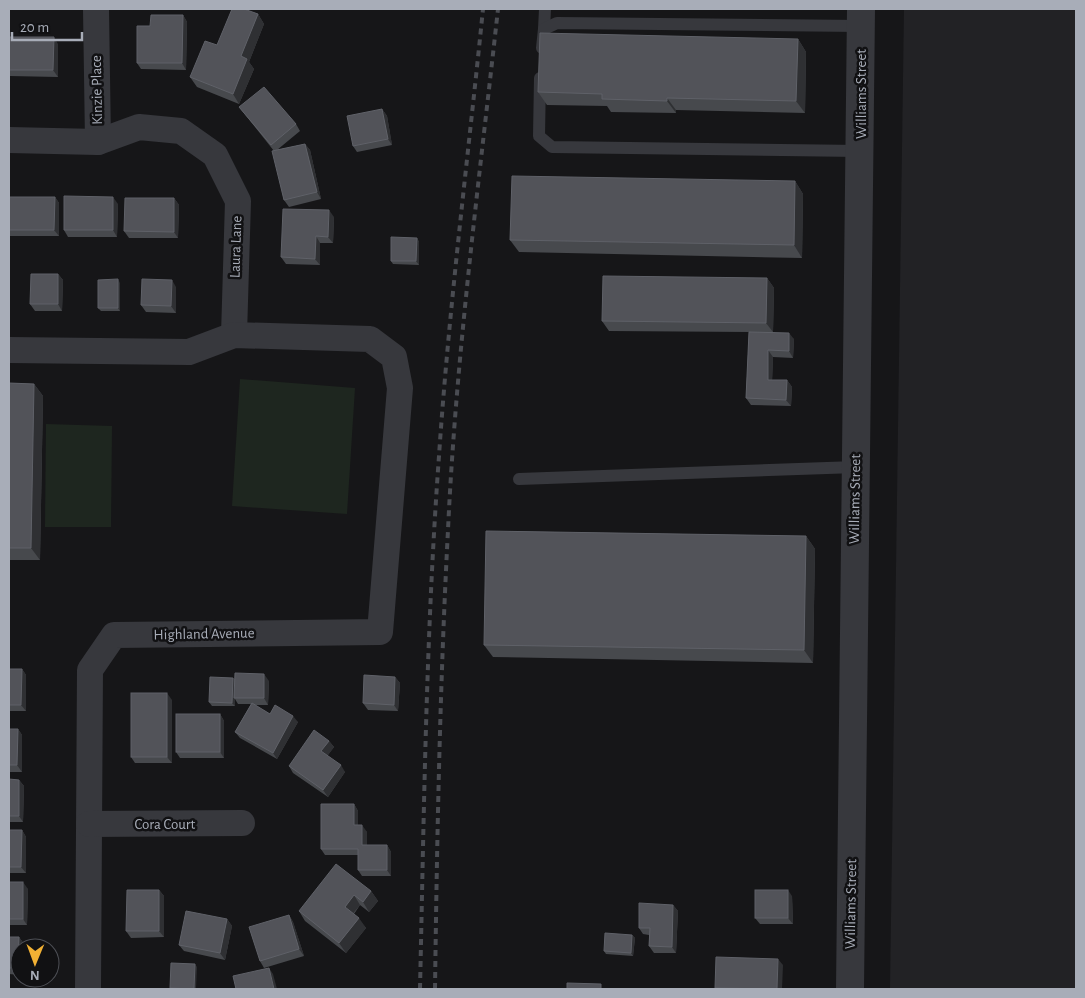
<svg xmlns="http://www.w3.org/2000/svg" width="1085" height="998" font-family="'Alegreya Sans',sans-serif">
  <rect width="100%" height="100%" fill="#161618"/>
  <!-- built -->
  <path fill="#222225" d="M904,9H1076V989H890Z"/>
  <!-- green -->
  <g fill="#1e261f">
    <path d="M240,379L355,388L347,514L232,506Z"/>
    <path d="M46,424L112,426L111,527H45Z"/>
  </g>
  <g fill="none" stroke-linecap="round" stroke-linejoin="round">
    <!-- service -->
    <g stroke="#37383d" stroke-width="12">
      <path d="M544,29L545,9"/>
      <path d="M542,48L544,29L557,23L861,26"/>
      <path d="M540,78L539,136L552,147L860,151"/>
      <path d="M519,479L856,467"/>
    </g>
    <!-- minor -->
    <g stroke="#37383d" stroke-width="26">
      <path d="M96,9L98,142"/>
      <path d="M9,140L98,142L139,127L181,131L215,155L238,201L234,335"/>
      <path d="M9,350L189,352L234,335L370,339L394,357L400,388L380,632L114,635L90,670L88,989"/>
      <path d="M89,824L242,823"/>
    </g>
    <!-- tertiary -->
    <path stroke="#37383d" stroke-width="28" d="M850,989L861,9"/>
    <!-- rail -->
    <g stroke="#4a4c52" stroke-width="4" stroke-dasharray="6 5" stroke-linecap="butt">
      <path d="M420,989C424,811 426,634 439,456C449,307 468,158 483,9"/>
      <path d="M435,989C437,836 440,683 448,530C456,356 479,182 498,9"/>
    </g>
  </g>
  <!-- wall -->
  <g fill="#47494d">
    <path d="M258,14L264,24L249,62L254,69L239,104L197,87L190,77L217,45Z"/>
    <path d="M183,15L187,22L186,70L141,69L137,63L150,26Z"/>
    <path d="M9,37L58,44V77L9,76Z"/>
    <path d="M798,39L806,52L805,113L676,110V113L611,112L607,106L547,105L538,92Z"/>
    <path d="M239,107L296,124L300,131L277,150L305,144L310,150L321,199L289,207L284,200L274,151Z"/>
    <path d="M382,109L387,116L392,145L357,152L353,146Z"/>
    <path d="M795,181L803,194L802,258L519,252L510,240Z"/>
    <path d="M9,197H55L59,203V236H10L9,235Z"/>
    <path d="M174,198L179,205L178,238H129L124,231Z"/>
    <path d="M118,204L117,237H68L64,230Z"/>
    <path d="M334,217L333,243H320V265L286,264L281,257Z"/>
    <path d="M417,238L419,242V265L393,264L391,261Z"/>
    <path d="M58,274L63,280L62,311H35L30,304Z"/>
    <path d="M767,278L774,288L773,332L794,339L793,358L773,357L772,380H787L792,387L791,406L751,405L746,398L749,332L609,331L602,321Z"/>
    <path d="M120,283V311H101L98,308Z"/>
    <path d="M176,287V313L146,312L141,305Z"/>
    <path d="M9,383L34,384L43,396L40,560H9Z"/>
    <path d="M806,536L815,549L813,663L493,657L484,645Z"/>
    <path d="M9,669H22L26,675V711H9Z"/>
    <path d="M395,677L400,683L398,711L368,710L363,703Z"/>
    <path d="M233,678L234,679L269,681L268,705H254L270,714L298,722L277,759L240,738L235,732L251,704H238L235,699V706H212L209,702Z"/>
    <path d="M172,700V763H135L131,757Z"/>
    <path d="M220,714L224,721V758H180L176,752Z"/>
    <path d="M9,729H18L22,735V772H9Z"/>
    <path d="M329,741L334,747L327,756L345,772L328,797L293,773L289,766Z"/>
    <path d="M9,779L19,780L24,786L23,822H9Z"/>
    <path d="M354,804L358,811V825L367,832V845H387L391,852V876H362L358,870V855H325L321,849Z"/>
    <path d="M9,830H22L26,837V873H9Z"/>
    <path d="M9,882L28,889L27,925H9Z"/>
    <path d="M159,890L164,896V937L131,938L126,931Z"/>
    <path d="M371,891L378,901L369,912L360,905L354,914L366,928L346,953L305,921L299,911Z"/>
    <path d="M792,896L793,924H760L755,918Z"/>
    <path d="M673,905L678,911L676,953H654L649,946V935L643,934L639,928Z"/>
    <path d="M289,915L293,922L304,956L264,968L260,961Z"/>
    <path d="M227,919L232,926L225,960L184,951L179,945Z"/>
    <path d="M632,935L635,938L633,956L606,954L604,951Z"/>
    <path d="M9,937H19L24,944L20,948V975L9,974Z"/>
  </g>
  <!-- shaded-wall -->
  <g fill="#2f3033">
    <path d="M258,14L264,24L249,62L254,69L239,104L233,94L241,56Z"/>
    <path d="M183,15L187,22L186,70L182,63Z"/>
    <path d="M54,37L58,44V77L53,70Z"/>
    <path d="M798,39L806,52L805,113L796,101Z"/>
    <path d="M667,98L676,110V113L667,101Z"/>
    <path d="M382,109L387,116L392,145L388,139Z"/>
    <path d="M305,144L310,150L321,199L317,192Z"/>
    <path d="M795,181L803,194L802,258L794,245Z"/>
    <path d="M55,197L59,203V236L54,230Z"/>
    <path d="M113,197L118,204L117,237L113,230Z"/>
    <path d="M174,198L179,205L178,238L174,232Z"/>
    <path d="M329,210L334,217L333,243L328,237Z"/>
    <path d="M316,236L320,243V265L315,259Z"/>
    <path d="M417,238L419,242V265L416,261Z"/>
    <path d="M58,274L63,280L62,311L58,304Z"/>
    <path d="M767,278L774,288L773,332L766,323Z"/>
    <path d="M118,279L120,283V311L118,308Z"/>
    <path d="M172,280L176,287V313L171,306Z"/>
    <path d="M789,333L794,339L793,358L789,351Z"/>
    <path d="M768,350L773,357L772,386L768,380Z"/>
    <path d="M787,380L792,387L791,406L786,400Z"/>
    <path d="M34,384L43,396L40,560L31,548Z"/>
    <path d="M806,536L815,549L813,663L804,650Z"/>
    <path d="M22,669L26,675V711L21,705Z"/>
    <path d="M264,674L269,681L268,705L264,698Z"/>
    <path d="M395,677L400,683L398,711L394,705Z"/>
    <path d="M233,678L236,681L234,698L235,699V706L232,703Z"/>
    <path d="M167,693L172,700V763L167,757Z"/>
    <path d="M220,714L224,721V758L220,752Z"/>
    <path d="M293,716L298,722L277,759L273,753Z"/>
    <path d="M18,729L22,735V772L17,765Z"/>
    <path d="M329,741L334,747L326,758L321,751Z"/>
    <path d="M341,765L345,772L328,797L323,790Z"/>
    <path d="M19,780L24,786L23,822L19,816Z"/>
    <path d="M354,804L358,811V832L354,825Z"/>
    <path d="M362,825L367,832V852L362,845Z"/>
    <path d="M22,830L26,837V873L21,867Z"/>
    <path d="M387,845L391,852V876L387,870Z"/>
    <path d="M23,882L28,889L27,925L23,919Z"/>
    <path d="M159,890L164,896V937L159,931Z"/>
    <path d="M788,890L792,896L793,924L788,918Z"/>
    <path d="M371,891L378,901L369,912L363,902Z"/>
    <path d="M354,895L360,905L351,916L345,907Z"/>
    <path d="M673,905L678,911L676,953L672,947Z"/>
    <path d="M289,915L293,922L304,956L299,949Z"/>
    <path d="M359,918L366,928L346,953L339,943Z"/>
    <path d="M227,919L232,926L225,960L220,953Z"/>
    <path d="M632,935L635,938L633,956L631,953Z"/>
    <path d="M19,937L24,944L23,948H20V971L18,968Z"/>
    <path d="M778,959L783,965L782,989H777Z"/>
    <path d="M195,964L197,967L196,989H194Z"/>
    <path d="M269,968L273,974L277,989H274Z"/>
  </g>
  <!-- building -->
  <g fill="#525359" stroke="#5f6168">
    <path d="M232,9H244L258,14L241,56L247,59L233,94L190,77L205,41L217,45Z"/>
    <path d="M151,15H183L182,63H137V26H150Z"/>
    <path d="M540,33L798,39L796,101L667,98V101L602,99V94L538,92Z"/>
    <path d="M9,37H54L53,70H9Z"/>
    <path d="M264,87L296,124L271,145L239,107Z"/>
    <path d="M382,109L388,139L353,146L347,116Z"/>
    <path d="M305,144L317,192L284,200L272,151Z"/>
    <path d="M512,176L795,181L794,245L510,240Z"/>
    <path d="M64,196L113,197V230H64Z"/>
    <path d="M9,197H55L54,230H9Z"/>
    <path d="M125,198H174V232L124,231Z"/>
    <path d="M283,209L329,210L328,237L316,236L315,259L281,257Z"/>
    <path d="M391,237L417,238L416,261H391Z"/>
    <path d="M31,274H58V304H30Z"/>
    <path d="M603,276L767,278L766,323L602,321Z"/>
    <path d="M118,279V308H98V280Z"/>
    <path d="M142,279L172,280L171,306L141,305Z"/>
    <path d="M749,332L789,333V351L768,350V380H787L786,400L746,398Z"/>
    <path d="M9,383L34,384L31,548H9Z"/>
    <path d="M486,531L806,536L804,650L484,645Z"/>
    <path d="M9,669H22L21,705H9Z"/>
    <path d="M235,673L264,674V698H234Z"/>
    <path d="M364,675L395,677L394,705L363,703Z"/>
    <path d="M210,677L233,678L232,703L209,702Z"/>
    <rect x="131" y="693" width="36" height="64"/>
    <path d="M252,703L270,714L275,705L293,716L273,753L235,732Z"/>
    <rect x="176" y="714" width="44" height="38"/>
    <path d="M9,729H18L17,765H9Z"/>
    <path d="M314,730L329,741L321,751L341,765L323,790L289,766Z"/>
    <path d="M9,779L19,780V816H9Z"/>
    <path d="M321,804H354V825H362V845H387V870H358V849H321Z"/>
    <path d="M9,830H22L21,867H9Z"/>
    <path d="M336,864L371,891L363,902L354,895L345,907L359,918L339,943L299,911Z"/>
    <rect x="9" y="882" width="14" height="37"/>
    <path d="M127,890H159V931H126Z"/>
    <rect x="755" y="890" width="33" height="28"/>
    <path d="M639,903L673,905L672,947L649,946L650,928H639Z"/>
    <path d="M186,911L227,919L220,953L179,945Z"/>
    <path d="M289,915L299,949L260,961L249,927Z"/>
    <path d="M605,933L632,935L631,953L604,951Z"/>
    <path d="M9,937H19L18,968H9Z"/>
    <path d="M716,957L778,959L777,989L715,988Z"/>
    <path d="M171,963L195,964L194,989L170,988Z"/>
    <path d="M269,968L274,989H236L233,976Z"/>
    <path d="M567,983L601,984V989H567Z"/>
  </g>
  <g text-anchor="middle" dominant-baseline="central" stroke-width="5" stroke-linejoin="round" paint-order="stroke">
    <!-- street labels -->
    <g font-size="15" fill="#a8adb8" stroke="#111113">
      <text transform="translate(97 90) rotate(-91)">Kinzie Place</text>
      <text transform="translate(861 94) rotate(-90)">Williams Street</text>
      <text transform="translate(236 247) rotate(-88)">Laura Lane</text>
      <text transform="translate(855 499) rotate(-89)">Williams Street</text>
      <text transform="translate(204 634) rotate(-1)">Highland Avenue</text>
      <text x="165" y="824">Cora Court</text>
      <text transform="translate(851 904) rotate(-89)">Williams Street</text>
    </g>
  </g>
  <!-- border -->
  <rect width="1085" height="998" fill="none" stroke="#a8adb8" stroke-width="20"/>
  <!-- north arrow -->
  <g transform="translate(35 963) rotate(181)"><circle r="24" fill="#111113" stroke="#4d4f55"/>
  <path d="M0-4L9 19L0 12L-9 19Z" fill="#f2b134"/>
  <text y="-8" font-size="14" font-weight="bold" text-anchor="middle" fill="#a8adb8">N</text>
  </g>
  <!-- scale -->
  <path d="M12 32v8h70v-8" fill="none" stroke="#a8adb8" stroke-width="2.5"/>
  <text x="20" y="32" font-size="15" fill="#a8adb8" stroke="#111113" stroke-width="4" paint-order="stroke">20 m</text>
</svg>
